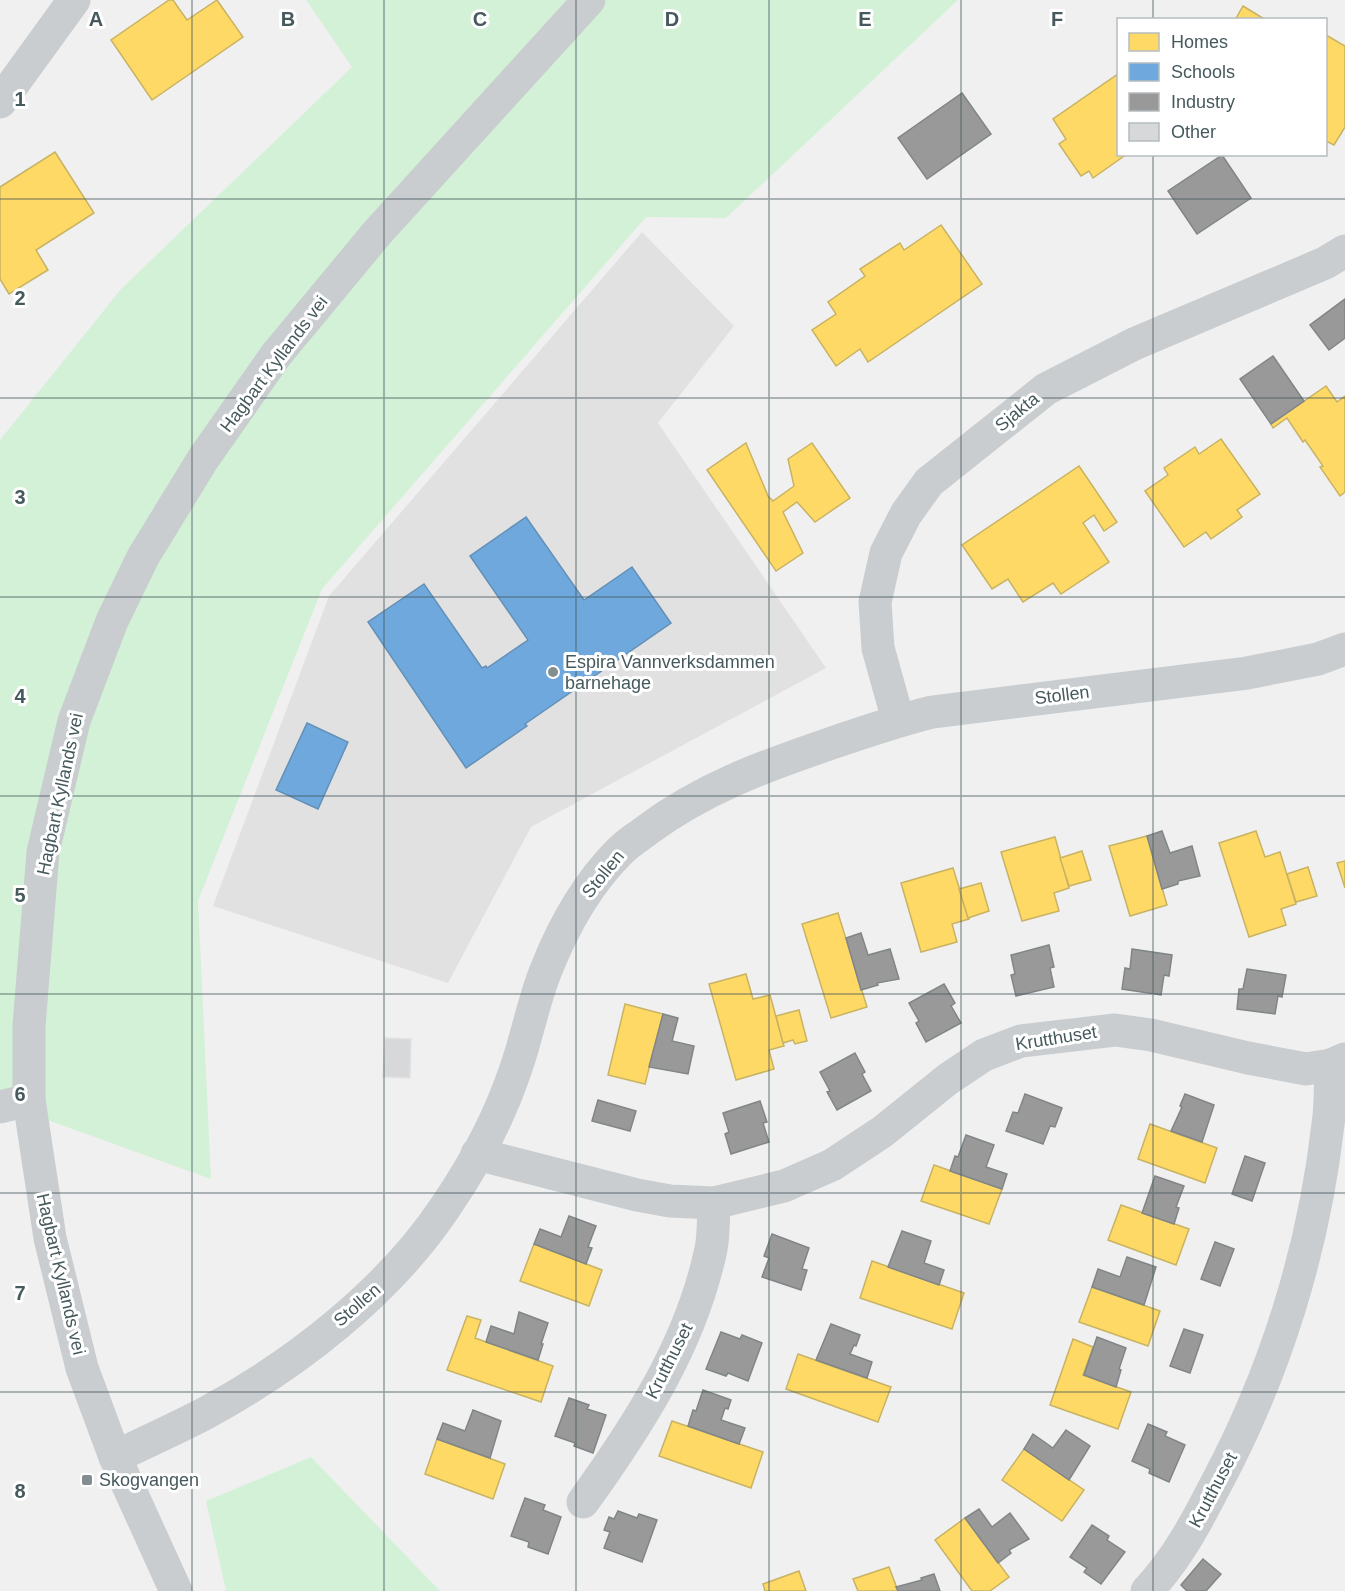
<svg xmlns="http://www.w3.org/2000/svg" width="1345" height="1591" font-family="Arial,sans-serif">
  <rect width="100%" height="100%" fill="#f1f0f0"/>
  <!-- education -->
  <path fill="#e2e1e2" d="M642,232L734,326L658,423L826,668L531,827L448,983L213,906L329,596Z"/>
  <!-- green -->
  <g fill="#d3f1d6">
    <path d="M306,0H958L726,218L646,217L322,589L198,901L211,1179L0,1103V440L121,289L352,67Z"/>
    <path d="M311,1457L440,1591H226L206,1501Z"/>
  </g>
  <!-- homes -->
  <g fill="#ffd966" stroke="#c8b363" stroke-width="1.5">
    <path d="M169,0H173L187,20L217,0L243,37L152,100L111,40Z"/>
    <path d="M1243,6L1266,20H1235Z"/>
    <path d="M1326,35L1345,46V127L1334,145L1326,141Z"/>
    <path d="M1118,74V154H1127L1093,178L1089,171L1081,176L1059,144L1066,139L1053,119Z"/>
    <path d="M55,152L94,213L36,250L48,270L9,294L0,279V187Z"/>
    <path d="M941,225L982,284L868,362L860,349L836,366L812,330L836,314L828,302L865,276L860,269L900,243L904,250Z"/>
    <path d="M1326,386L1337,402L1345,396V492L1340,496L1320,467L1323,466L1305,440L1303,442L1287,418L1273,428L1271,424Z"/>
    <path d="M1221,439L1260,494L1237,510L1242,517L1211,539L1206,532L1184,547L1145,491L1168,475L1164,468L1195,447L1199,454Z"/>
    <path d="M746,443L768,496L773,501L794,486L788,459L812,443L850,498L815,522L797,502L783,512L803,553L776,571L707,470Z"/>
    <path d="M1079,466L1117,522L1104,531L1094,515L1083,523L1109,562L1061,594L1053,583L1023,602L1008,579L992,589L962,545Z"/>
    <path d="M1256,831L1265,857L1280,852L1296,904L1281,909L1286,925L1249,937L1219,843Z"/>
    <path d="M1147,836L1167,905L1130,916L1109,846Z"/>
    <path d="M1055,837L1069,888L1054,893L1059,911L1022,921L1001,852Z"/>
    <path d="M1082,851L1091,880L1069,886L1060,858Z"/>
    <path d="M1345,861V888L1337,863Z"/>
    <path d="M1308,867L1317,896L1296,902L1287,874Z"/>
    <path d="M953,868L969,919L952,924L957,942L921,952L901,883Z"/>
    <path d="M981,883L989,911L968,918L959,889Z"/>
    <path d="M838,913L867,1007L831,1018L802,924Z"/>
    <path d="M746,974L753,999L770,995L784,1046L769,1050L774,1069L736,1080L709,984Z"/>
    <path d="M625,1004L663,1014L645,1084L608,1075Z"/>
    <path d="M799,1010L807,1041L795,1044L793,1040L783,1043L776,1016Z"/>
    <path d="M1150,1124L1217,1148L1205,1183L1138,1159Z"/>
    <path d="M934,1165L1002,1189L989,1224L921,1201Z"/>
    <path d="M1121,1205L1189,1229L1176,1265L1108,1240Z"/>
    <path d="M534,1244L602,1270L589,1306L520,1281Z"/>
    <path d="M872,1261L964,1293L952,1329L860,1298Z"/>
    <path d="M1092,1287L1160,1311L1148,1346L1079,1322Z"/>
    <path d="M467,1316L481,1320L475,1338L553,1366L541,1402L447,1370Z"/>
    <path d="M1073,1339L1093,1347L1083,1375L1131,1392L1118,1429L1050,1405Z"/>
    <path d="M798,1354L891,1387L878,1422L786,1389Z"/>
    <path d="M672,1421L763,1452L751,1488L659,1456Z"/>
    <path d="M437,1439L505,1464L493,1499L425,1474Z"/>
    <path d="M1024,1449L1084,1490L1062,1521L1002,1480Z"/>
    <path d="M965,1518L1009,1577L990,1591H972L935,1540Z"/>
    <path d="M889,1567L898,1591H858L853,1579Z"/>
    <path d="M799,1571L806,1591H765L763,1584Z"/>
  </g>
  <!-- schools -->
  <g fill="#6fa8dc" stroke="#6390b6" stroke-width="1.5">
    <path d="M526,517L584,600L632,567L671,623L525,724L527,726L466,768L368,622L424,584L482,668L486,666L487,668L528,640L470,556Z"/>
    <path d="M307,723L348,742L318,809L276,790Z"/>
  </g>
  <!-- industry -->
  <g fill="#999" stroke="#808687" stroke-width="1.5">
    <path d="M962,93L991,134L927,179L898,138Z"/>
    <path d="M1222,155L1251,198L1197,234L1168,191Z"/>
    <path d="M1345,299V338L1329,350L1310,325Z"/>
    <path d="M1273,356L1304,401L1271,424L1240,379Z"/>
    <path d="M1162,831L1170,853L1192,846L1200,876L1178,881V884L1162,889L1147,836Z"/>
    <path d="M861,933L868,955L890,949L899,979L877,983L878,985L861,990L846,938Z"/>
    <path d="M1049,945L1054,967L1050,968L1054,987L1016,996L1011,975L1015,974L1011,955Z"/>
    <path d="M1132,949L1172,955L1169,976L1164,975L1161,995L1122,989L1125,968L1130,969Z"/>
    <path d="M1247,969L1286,975L1282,997L1278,996L1275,1014L1237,1009L1239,989H1243Z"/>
    <path d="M944,984L955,1003L951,1006L961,1023L926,1042L916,1023L919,1021L909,1003Z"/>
    <path d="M663,1014L678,1018L672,1041L694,1046L688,1074L649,1067Z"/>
    <path d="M855,1053L865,1072L862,1074L871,1091L837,1110L827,1092L830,1091L820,1072Z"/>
    <path d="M1025,1094L1062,1108L1055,1127L1050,1126L1043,1144L1006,1131L1013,1112L1018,1113Z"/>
    <path d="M1185,1094L1214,1105L1202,1142L1171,1131L1182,1107L1180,1106Z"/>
    <path d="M598,1100L636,1111L630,1131L592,1121Z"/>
    <path d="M760,1101L767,1122L763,1123L769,1142L731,1154L725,1134L729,1132L723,1113Z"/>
    <path d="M966,1135L994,1145L986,1167L1007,1174L1002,1189L950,1171L955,1156L958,1157Z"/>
    <path d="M1245,1156L1265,1163L1252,1201L1232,1194Z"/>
    <path d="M1155,1176L1184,1186L1176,1207L1179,1208L1174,1224L1142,1213Z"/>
    <path d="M569,1216L596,1226L588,1247L592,1248L586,1264L534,1244L540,1229L561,1237Z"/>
    <path d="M902,1231L931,1241L924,1263L944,1270L939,1285L888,1267Z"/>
    <path d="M772,1234L809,1248L802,1269L807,1270L801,1290L762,1277L769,1258L764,1256Z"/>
    <path d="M1215,1242L1234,1249L1220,1286L1201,1279Z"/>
    <path d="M1127,1257L1156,1267L1144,1305L1092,1287L1098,1269L1120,1277Z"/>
    <path d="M519,1312L548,1323L541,1344H543L538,1360L486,1342L491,1326L514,1334Z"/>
    <path d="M831,1324L860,1335L856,1346L854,1345L850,1354L872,1362L867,1378L816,1360Z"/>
    <path d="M1184,1329L1203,1335L1190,1373L1170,1366Z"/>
    <path d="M721,1332L740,1339L742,1335L762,1343L748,1381L728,1373L726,1376L706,1369Z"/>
    <path d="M1097,1337L1126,1348L1119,1369L1121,1370L1116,1387L1084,1375Z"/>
    <path d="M703,1390L731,1400L728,1409L725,1408L721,1420L745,1428L739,1444L688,1426L693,1410L696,1411Z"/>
    <path d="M569,1398L589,1405L587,1409L606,1415L593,1453L574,1446L575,1443L555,1436Z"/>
    <path d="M473,1410L501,1421L490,1458L437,1439L443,1423L465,1431Z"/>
    <path d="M1148,1424L1167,1432L1165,1436L1185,1445L1169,1482L1149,1473L1150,1469L1132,1461Z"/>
    <path d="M1066,1430L1090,1446L1069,1480L1024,1449L1033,1434L1053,1448Z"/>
    <path d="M525,1498L545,1505L543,1510L561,1517L548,1554L528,1547L529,1542L511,1536Z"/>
    <path d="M979,1509L992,1527L1010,1513L1029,1539L1009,1550L1011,1553L998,1563L965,1518Z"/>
    <path d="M618,1511L637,1518L639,1514L657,1520L642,1562L604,1548L610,1532L604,1530L609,1517L614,1519Z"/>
    <path d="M1092,1525L1109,1536L1107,1540L1125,1552L1101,1584L1084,1572L1087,1568L1070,1557Z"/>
    <path d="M1203,1559L1221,1574L1206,1591H1187L1181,1585Z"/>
    <path d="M934,1574L940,1591H898L896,1587L922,1580L921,1578Z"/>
  </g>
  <!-- building -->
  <path fill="#d6d8d9" stroke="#e2e2e3" stroke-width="1.5" d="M385,1038L411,1039L410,1078L383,1077Z"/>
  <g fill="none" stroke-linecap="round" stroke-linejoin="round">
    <!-- street -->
    <g stroke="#c9cdcf" stroke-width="33">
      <path d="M0,102L74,0"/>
      <path d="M898,720L878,648L875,602L886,553L906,514L929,482L1046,389L1134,344L1325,263L1345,251"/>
      <path d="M0,1107L29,1100"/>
      <path d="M477,1154L637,1195L670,1201L714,1203L784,1186L832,1165L882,1132L948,1079L984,1055L1021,1041L1115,1030L1151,1035L1248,1058L1306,1069L1331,1065L1345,1059"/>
      <path d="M115,1457C144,1443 175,1429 204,1414C295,1365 389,1292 446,1206C474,1165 499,1118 515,1071C527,1038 533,1002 546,970C563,927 587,884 620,851C628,843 638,837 647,830C702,789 762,767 826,745C861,733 896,721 932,712L1247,673L1318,659L1345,649"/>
      <path d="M583,1502C639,1424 691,1344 711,1249C714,1235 713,1218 714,1203"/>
      <path d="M176,1591L115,1457L82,1368L50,1238L29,1100V1026L43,852L74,721L112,621L143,557L203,459L276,355L377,233L589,0"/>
      <path d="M1147,1591C1177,1559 1196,1523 1216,1484C1275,1374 1314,1249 1328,1124C1331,1105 1330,1085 1331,1065"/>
    </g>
  </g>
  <!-- grid -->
  <path fill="none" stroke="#46595d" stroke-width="1.5" stroke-opacity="0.55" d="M192,0V1591M384,0V1591M576,0V1591M769,0V1591M961,0V1591M1153,0V20M1153,154V1591M0,199H1345M0,398H1345M0,597H1345M0,796H1345M0,994H1345M0,1193H1345M0,1392H1345"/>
  <!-- markers -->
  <g fill="#828e90" stroke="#fff" stroke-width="2">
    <circle cx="553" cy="672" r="6"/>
    <rect x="81" y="1474" width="12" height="12" rx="3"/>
  </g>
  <g text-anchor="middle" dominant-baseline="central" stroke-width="6" stroke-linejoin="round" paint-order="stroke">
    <!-- street labels -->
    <g font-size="18" fill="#46595d" stroke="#fff">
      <text transform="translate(274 364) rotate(-53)">Hagbart Kyllands vei</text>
      <text transform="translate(1017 412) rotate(-39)">Sjakta</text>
      <text transform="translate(1062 695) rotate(-7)">Stollen</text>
      <text transform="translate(60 794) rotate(-78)">Hagbart Kyllands vei</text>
      <text transform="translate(603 874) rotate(-51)">Stollen</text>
      <text transform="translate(1056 1038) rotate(-9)">Krutthuset</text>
      <text transform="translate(61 1274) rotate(77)">Hagbart Kyllands vei</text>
      <text transform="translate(357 1305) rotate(-41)">Stollen</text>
      <text transform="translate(669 1361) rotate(-63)">Krutthuset</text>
      <text transform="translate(1213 1490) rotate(-62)">Krutthuset</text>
    </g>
    <!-- poi labels -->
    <g font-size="18" fill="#46595d" stroke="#fff" text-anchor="start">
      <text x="565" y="662">Espira Vannverksdammen<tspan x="565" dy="21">barnehage</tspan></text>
      <text x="99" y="1480">Skogvangen</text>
    </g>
  </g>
  <g font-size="20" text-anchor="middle" font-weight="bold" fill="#46595d" stroke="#fff" stroke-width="6" stroke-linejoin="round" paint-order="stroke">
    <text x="96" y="26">A</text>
    <text x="288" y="26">B</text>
    <text x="480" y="26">C</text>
    <text x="672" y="26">D</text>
    <text x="865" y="26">E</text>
    <text x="1057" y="26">F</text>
    <text x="20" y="106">1</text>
    <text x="20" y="305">2</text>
    <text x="20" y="504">3</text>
    <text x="20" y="703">4</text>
    <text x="20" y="902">5</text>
    <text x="20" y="1101">6</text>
    <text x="20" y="1300">7</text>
    <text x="20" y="1498">8</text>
  </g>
  <!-- legend -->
  <rect x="1117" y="18" width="210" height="138" fill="#ffffff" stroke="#b5bdbe" stroke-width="1.5"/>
  <rect x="1129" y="33" width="30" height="18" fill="#ffd966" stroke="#b5bdbe" stroke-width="1.5"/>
  <text x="1171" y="48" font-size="18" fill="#46595d">Homes</text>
  <rect x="1129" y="63" width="30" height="18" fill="#6fa8dc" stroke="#b5bdbe" stroke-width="1.5"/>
  <text x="1171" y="78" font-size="18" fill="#46595d">Schools</text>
  <rect x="1129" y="93" width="30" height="18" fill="#999999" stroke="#b5bdbe" stroke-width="1.5"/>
  <text x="1171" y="108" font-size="18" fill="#46595d">Industry</text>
  <rect x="1129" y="123" width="30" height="18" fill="#d6d8d9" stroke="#b5bdbe" stroke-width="1.5"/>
  <text x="1171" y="138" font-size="18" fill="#46595d">Other</text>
</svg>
